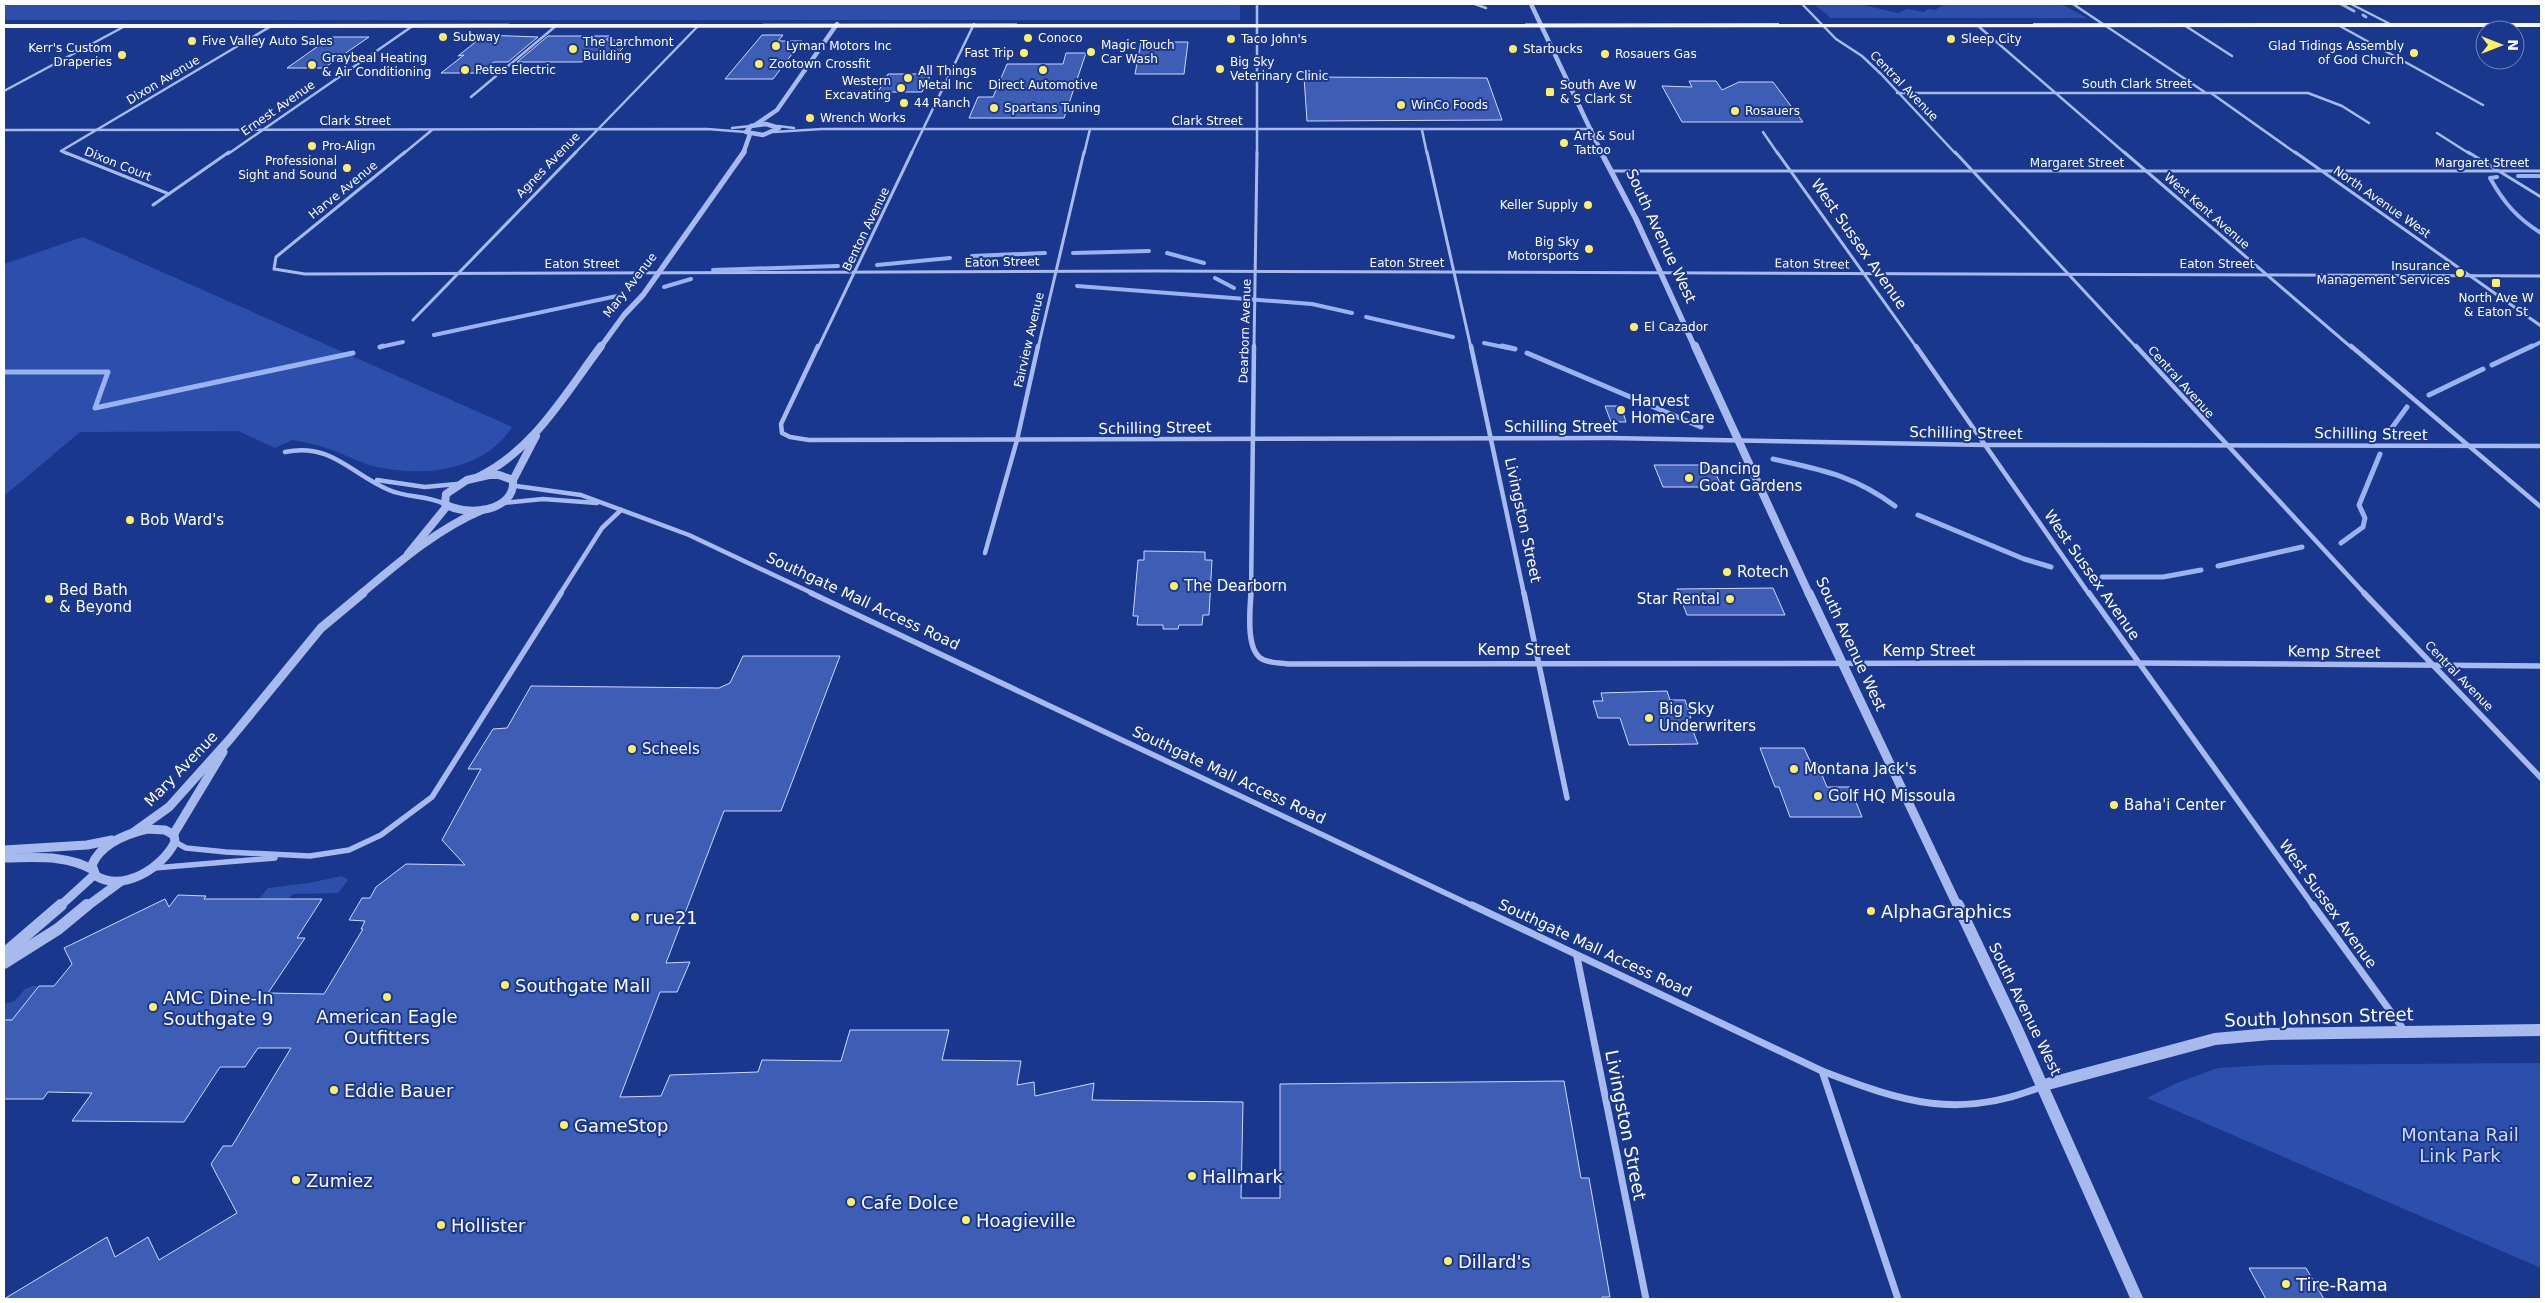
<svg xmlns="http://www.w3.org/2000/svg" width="2545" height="1303" font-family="'DejaVu Sans',sans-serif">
  <rect width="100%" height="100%" fill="#1a378e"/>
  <!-- green -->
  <g fill="#2d4fac">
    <rect x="4" y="4" width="1236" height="16"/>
    <path d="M1814,4L1863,5L1898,13L1907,9L1924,12L1928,9L1935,10L1945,4H2061L2087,18H1831Z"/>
    <path d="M83,237L512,427C484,471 424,477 377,467C359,463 343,453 326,448C315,444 303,442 292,440L275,448L238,431L80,432L4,496V264Z"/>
    <path d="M342,876L348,880L338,893L293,894L288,899H259L268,888L309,883Z"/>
    <path d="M32,986H39L12,1020H4V1004L15,1001L25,989Z"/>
    <path d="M2541,1063V1268L2147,1098L2177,1083L2218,1068L2267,1065Z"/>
  </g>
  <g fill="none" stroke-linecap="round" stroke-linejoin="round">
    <!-- stream-far2 -->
    <g stroke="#9ab2f0" stroke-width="3">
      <path d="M2341,4L2354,11"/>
      <path d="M2363,15L2366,17"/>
    </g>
    <!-- stream-far1 -->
    <g stroke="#9ab2f0" stroke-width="4">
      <path d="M2518,176H2541"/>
      <path d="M2497,177L2490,178C2504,203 2517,218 2541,233"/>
      <path d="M1073,253L1149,251"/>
      <path d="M1167,253L1204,263"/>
      <path d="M972,256L1045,253"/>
      <path d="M877,265L950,258"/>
      <path d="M713,270L838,266"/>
      <path d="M1215,278L1234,288"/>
      <path d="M1077,286L1312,304L1352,313"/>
      <path d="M664,287L691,279"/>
      <path d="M1366,317L1453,337"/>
      <path d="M434,335L617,296"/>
      <path d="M1484,343L1508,348"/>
      <path d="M380,347L403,342"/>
      <path d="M2529,348L2541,342"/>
    </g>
    <!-- stream -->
    <g stroke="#9ab2f0" stroke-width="5">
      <path d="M1502,346L1515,349"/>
      <path d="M380,347L383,346"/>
      <path d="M1527,353L1701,427"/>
      <path d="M2492,365L2532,346"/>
      <path d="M4,372H108L95,408L353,353"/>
      <path d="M2429,395L2483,369"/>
      <path d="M2386,436L2407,407"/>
      <path d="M1773,459C1822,470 1853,475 1895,506"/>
      <path d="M1918,515L2024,559L2051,567"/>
      <path d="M2341,543L2363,527L2365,518L2359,505L2380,454"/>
      <path d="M2218,566L2302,547"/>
      <path d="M2102,577H2163L2201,570"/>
    </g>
  </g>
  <!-- building -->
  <g fill="#3e5db4" stroke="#cdd9fa">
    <path d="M484,35L538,37L508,62H494L481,73H441L464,55L458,56Z"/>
    <path d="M762,35H783L778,41H802L773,79H725Z"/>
    <path d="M548,36H610L606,40H631L615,56L590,55L582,62H517Z"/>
    <path d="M331,37H369L324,68H287Z"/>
    <path d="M1141,42H1188L1184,74H1135Z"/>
    <path d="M1066,53H1086L1064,118H969L978,97H993L1007,64H1063Z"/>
    <path d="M888,74H931L922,92H878Z"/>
    <path d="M1304,77L1487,78L1502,120L1307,121Z"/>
    <path d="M1689,81H1716L1722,90L1739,82H1773L1803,122H1682L1662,86L1692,87Z"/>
    <path d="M1605,406H1621L1626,422H1611Z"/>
    <path d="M1654,465H1705L1708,470H1714L1722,487H1663Z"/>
    <path d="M1144,551L1205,552V560H1212L1209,615H1203L1202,625H1179L1178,629H1163V625H1137L1138,616H1133L1138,560H1144Z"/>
    <path d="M1773,588L1785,615H1687L1677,589Z"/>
    <path d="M743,656H840L781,811H724L666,963L690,962L677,992H660L620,1097L661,1096L670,1075L758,1072L762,1060L841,1061L850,1030H949L942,1060L1021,1061L1017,1085L1034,1082L1035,1096L1094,1083L1092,1100L1243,1102L1241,1198H1280V1084L1564,1081L1581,1178H1589L1610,1297H1602V1299H4L107,1237L115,1257L148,1237L159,1260L237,1213L211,1164L223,1146H232L291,1048H258L245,1067H220L184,1122L72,1121L92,1093L48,1092L43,1099H4V1020H12L39,986H54L72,964L64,948L165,899L169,907L178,895L206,896L204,899H322L297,938H305L268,993L324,994L363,929H361L365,921L349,920L362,898H370L376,887L406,864L465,865L442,840L481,769H468L493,729L507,728L531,686L719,688L730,683Z"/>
    <path d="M1667,691L1670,700H1685L1691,718H1688L1698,744L1629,745L1620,718H1598L1593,701H1603L1601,693Z"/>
    <path d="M1760,748H1804L1811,763H1817L1827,787H1850L1862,817H1790L1779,787H1775Z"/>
    <path d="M2249,1268H2306L2324,1299H2266Z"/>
  </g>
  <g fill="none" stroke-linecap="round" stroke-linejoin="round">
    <!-- minor-far4 -->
    <g stroke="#a7baee" stroke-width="2.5">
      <path d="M1257,4V154"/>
      <path d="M1475,4L1486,8"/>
      <path d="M1802,4L1836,39L1862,56L1881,74L1956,154"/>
      <path d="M2073,4L2206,93"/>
      <path d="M2351,4L2392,25"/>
      <path d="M1977,25L2126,154"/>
      <path d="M2184,25L2232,56"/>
      <path d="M2338,25L2483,105"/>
      <path d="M4,91L127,25"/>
      <path d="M1897,93H2308L2342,106L2369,123"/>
      <path d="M2211,93L2297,154"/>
      <path d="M471,97L557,25"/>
      <path d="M778,126L794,128"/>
      <path d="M732,128L751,126"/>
      <path d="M4,130L707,129L746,132"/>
      <path d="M1422,130L1427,154"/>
      <path d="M774,132L822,129H1592"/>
      <path d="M1763,132L1778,154"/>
      <path d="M2437,133L2470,154"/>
      <path d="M61,151L273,25"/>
      <path d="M61,151L67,154"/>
      <path d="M228,154L414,25"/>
      <path d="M403,154L432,130"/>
      <path d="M574,154L699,25"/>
      <path d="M911,154L974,24"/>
      <path d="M1084,154L1090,129"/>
    </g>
    <!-- minor-far3 -->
    <g stroke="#a7baee" stroke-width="3">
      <path d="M64,152L169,194"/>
      <path d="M405,152L276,257L274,269L305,274L1156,271L2541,276"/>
      <path d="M1427,152L1471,348"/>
      <path d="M1777,152L1917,348"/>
      <path d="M1955,152L2137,348"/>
      <path d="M2124,152L2352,348"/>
      <path d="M2295,152L2541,326"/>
      <path d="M2468,152L2541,197"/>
      <path d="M1613,171H2541"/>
      <path d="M153,205L229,152"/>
      <path d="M413,320L576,152"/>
      <path d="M818,348L912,152"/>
      <path d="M1038,348L1084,152"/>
      <path d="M1254,348L1257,152"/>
    </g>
    <!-- minor-far2 -->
    <g stroke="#a7baee" stroke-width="4.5">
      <path d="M818,346L781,424L782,433L790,437L809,440L1610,438L1986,445L2541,446"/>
      <path d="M1471,346L1524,594"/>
      <path d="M1916,346L2089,594"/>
      <path d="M2136,346L2365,594"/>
      <path d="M2351,346L2541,507"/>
      <path d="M285,452C331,442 351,474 389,490C407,498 427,495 445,504"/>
      <path d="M377,480L425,487L457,484"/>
      <path d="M516,486L581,495L689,535L814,594"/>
      <path d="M503,503L543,499L597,503"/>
      <path d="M985,553L1017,440L1038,346"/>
      <path d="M560,594L602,528L621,510"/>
      <path d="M1251,594L1254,346"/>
    </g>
    <!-- minor-far1 -->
    <g stroke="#a7baee" stroke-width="5.5">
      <path d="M811,593L1475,907"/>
      <path d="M1251,593C1250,610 1245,653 1264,660C1271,663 1281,663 1288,664L2138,663L2541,666"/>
      <path d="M1524,593L1567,798"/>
      <path d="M2089,593L2314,907"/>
      <path d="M2364,593L2541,778"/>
      <path d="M175,842L186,848L226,852L310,856L349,850L381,835L432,797L561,593"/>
      <path d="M154,868L275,858"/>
    </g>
    <!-- minor -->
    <g stroke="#a7baee" stroke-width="7">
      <path d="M1472,905L1822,1071L1898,1299"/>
      <path d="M2313,905L2404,1030"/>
      <path d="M1577,957L1646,1299"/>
      <path d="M1822,1071C1903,1102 1959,1121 2043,1086"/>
    </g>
    <!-- tertiary-far4 -->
    <g stroke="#a7baee" stroke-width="4.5">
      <path d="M1531,4L1602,154"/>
      <path d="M766,124L779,128L763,135L746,132L751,126Z"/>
      <path d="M755,125L777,110L837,24"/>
      <path d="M743,154L750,134"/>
    </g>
    <!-- tertiary-far3 -->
    <g stroke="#a7baee" stroke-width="5.5">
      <path d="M1601,152L1636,219L1695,348"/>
      <path d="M600,348L624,315L643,295L744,152"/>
    </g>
    <!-- tertiary-far2 -->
    <g stroke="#a7baee" stroke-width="8">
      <path d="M1695,346L1809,594"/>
      <path d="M489,475H499L513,480C516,512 466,517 445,504L446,494L467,480Z"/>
      <path d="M478,477C533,451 565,394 601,346"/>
      <path d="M513,480L536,436"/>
      <path d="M408,554L447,506"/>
      <path d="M361,594C398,563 437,529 482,510"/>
    </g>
    <!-- tertiary-far1 -->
    <g stroke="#a7baee" stroke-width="9">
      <path d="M1809,593L1958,907"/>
      <path d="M147,829L165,830L174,835L175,842C162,868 124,892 96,876L92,865C101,843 126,834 147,829Z"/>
      <path d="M134,832L169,807L230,739L321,628L363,593"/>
      <path d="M173,835L223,752"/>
      <path d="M4,850L87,845L112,840"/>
      <path d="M4,858C34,858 66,854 93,870"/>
      <path d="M59,907L94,875"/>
      <path d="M86,907L120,882"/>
    </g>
    <!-- tertiary -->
    <g stroke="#a7baee" stroke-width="12">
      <path d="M1958,905L2015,1025L2137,1299"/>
      <path d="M4,954L61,905"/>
      <path d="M4,963L58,929L87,905"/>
      <path d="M2044,1085L2215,1039L2270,1034L2541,1030"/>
    </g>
    <!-- trunk -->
    <path fill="#f6f8ff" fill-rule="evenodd" d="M2541,23V27L4,28V24Z"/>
  </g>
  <!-- markers -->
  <g fill="#ffef64" stroke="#1a378e" stroke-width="2">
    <circle cx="443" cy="37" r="5"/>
    <circle cx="1028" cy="38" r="5"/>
    <circle cx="1231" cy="39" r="5"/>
    <circle cx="1951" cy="39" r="5"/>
    <circle cx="192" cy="41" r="5"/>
    <circle cx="776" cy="46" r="5"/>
    <circle cx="573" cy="49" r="5"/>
    <circle cx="1513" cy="49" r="5"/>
    <circle cx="1091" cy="52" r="5"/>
    <circle cx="1024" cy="53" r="5"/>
    <circle cx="2414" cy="53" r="5"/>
    <circle cx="1605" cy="54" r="5"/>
    <circle cx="122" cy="55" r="5"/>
    <circle cx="759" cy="64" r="5"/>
    <circle cx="312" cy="65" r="5"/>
    <circle cx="1220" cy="69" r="5"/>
    <circle cx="465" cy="70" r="5"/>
    <circle cx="1043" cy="70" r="5"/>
    <circle cx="908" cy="78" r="5"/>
    <circle cx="901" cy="88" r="5"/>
    <rect x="1545" y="87" width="10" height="10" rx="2.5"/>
    <circle cx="904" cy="103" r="5"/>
    <circle cx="1401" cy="105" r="5"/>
    <circle cx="994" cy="108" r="5"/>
    <circle cx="1735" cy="111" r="5"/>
    <circle cx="810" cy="118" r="5"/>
    <circle cx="1564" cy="143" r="5"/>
    <circle cx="312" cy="146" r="5"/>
    <circle cx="347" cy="168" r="5"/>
    <circle cx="1588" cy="205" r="5"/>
    <circle cx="1589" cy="249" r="5"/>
    <circle cx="2460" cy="273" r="5"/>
    <rect x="2491" y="278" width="10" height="10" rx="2.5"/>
    <circle cx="1634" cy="327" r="5"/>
    <circle cx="1621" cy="410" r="5"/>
    <circle cx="1689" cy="478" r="5"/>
    <circle cx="130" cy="520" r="5"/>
    <circle cx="1727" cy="572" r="5"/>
    <circle cx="1174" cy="586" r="5"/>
    <circle cx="49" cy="599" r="5"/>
    <circle cx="1730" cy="599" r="5"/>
    <circle cx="1649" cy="718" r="5"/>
    <circle cx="632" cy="749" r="5"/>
    <circle cx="1794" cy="769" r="5"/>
    <circle cx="1818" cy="796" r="5"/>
    <circle cx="2114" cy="805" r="5"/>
    <circle cx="1871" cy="911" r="5"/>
    <circle cx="635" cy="917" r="5"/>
    <circle cx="505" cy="985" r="5"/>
    <circle cx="387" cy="997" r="5"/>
    <circle cx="153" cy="1007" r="5"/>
    <circle cx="334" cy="1090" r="5"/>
    <circle cx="564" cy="1125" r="5"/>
    <circle cx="1192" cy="1176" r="5"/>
    <circle cx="296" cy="1180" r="5"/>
    <circle cx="851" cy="1202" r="5"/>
    <circle cx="966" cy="1220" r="5"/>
    <circle cx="441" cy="1225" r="5"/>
    <circle cx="1448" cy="1261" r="5"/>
    <circle cx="2286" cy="1284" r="5"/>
  </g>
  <g text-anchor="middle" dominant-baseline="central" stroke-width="4" stroke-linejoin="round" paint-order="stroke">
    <!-- far-poi labels -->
    <g font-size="12" fill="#fff" stroke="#1a378e" text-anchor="start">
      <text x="453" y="37">Subway</text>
      <text x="1038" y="38">Conoco</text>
      <text x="1241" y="39">Taco John's</text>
      <text x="1961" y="39">Sleep City</text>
      <text x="202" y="41">Five Valley Auto Sales</text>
      <text x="583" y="42">The Larchmont<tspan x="583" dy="14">Building</tspan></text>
      <text x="1101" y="45">Magic Touch<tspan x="1101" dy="14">Car Wash</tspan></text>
      <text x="786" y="46">Lyman Motors Inc</text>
      <text x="2404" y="46" text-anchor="end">Glad Tidings Assembly<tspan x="2404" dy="14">of God Church</tspan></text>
      <text x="112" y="48" text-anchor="end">Kerr's Custom<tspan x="112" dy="14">Draperies</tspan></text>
      <text x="1523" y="49">Starbucks</text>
      <text x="1014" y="53" text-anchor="end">Fast Trip</text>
      <text x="1615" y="54">Rosauers Gas</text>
      <text x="322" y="58">Graybeal Heating<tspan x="322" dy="14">&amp; Air Conditioning</tspan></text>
      <text x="1230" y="62">Big Sky<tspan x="1230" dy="14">Veterinary Clinic</tspan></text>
      <text x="769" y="64">Zootown Crossfit</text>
      <text x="475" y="70">Petes Electric</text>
      <text x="918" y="71">All Things<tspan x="918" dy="14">Metal Inc</tspan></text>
      <text x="891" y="81" text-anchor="end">Western<tspan x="891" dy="14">Excavating</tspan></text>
      <text x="1043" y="85" text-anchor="middle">Direct Automotive</text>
      <text x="1560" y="85">South Ave W<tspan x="1560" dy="14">&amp; S Clark St</tspan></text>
      <text x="914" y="103">44 Ranch</text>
      <text x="1411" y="105">WinCo Foods</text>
      <text x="1004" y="108">Spartans Tuning</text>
      <text x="1745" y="111">Rosauers</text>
      <text x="820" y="118">Wrench Works</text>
      <text x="1574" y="136">Art &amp; Soul<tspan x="1574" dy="14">Tattoo</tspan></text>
      <text x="322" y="146">Pro-Align</text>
      <text x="337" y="161" text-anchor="end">Professional<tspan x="337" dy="14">Sight and Sound</tspan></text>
      <text x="1578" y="205" text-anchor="end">Keller Supply</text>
      <text x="1579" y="242" text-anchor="end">Big Sky<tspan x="1579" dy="14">Motorsports</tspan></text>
      <text x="2450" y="266" text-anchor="end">Insurance<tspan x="2450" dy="14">Management Services</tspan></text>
      <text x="2496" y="298" text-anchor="middle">North Ave W<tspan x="2496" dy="14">&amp; Eaton St</tspan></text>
      <text x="1644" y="327">El Cazador</text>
    </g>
    <!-- far-street labels -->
    <g font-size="12" fill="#fff" stroke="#1a378e">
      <text transform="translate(163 80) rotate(-31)">Dixon Avenue</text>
      <text x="2137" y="84">South Clark Street</text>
      <text transform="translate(1904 86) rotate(46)">Central Avenue</text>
      <text transform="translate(278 108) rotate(-35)">Ernest Avenue</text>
      <text x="355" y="121">Clark Street</text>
      <text x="1207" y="121">Clark Street</text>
      <text x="2077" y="163">Margaret Street</text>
      <text x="2482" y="163">Margaret Street</text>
      <text transform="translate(118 164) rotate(22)">Dixon Court</text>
      <text transform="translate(548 165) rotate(-46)">Agnes Avenue</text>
      <text transform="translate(343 190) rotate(-39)">Harve Avenue</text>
      <text transform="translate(2382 202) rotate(35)">North Avenue West</text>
      <text transform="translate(2207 211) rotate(41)">West Kent Avenue</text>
      <text transform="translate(866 229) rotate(-64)">Benton Avenue</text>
      <text transform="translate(1002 262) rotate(-1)">Eaton Street</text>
      <text x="1407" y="263">Eaton Street</text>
      <text x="582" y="264">Eaton Street</text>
      <text transform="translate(1812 264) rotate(1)">Eaton Street</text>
      <text x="2217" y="264">Eaton Street</text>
      <text transform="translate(630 285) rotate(-52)">Mary Avenue</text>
      <text transform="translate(1245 331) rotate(-88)">Dearborn Avenue</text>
      <text transform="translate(1029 340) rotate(-77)">Fairview Avenue</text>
      <text transform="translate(2181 382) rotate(48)">Central Avenue</text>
      <text transform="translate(2459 676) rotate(46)">Central Avenue</text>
    </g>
    <!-- street labels -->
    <g font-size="15" fill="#fff" stroke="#1a378e">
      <text transform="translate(1661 236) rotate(65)">South Avenue West</text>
      <text transform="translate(1859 244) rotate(55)">West Sussex Avenue</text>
      <text x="1561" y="427">Schilling Street</text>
      <text transform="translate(1155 428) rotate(-1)">Schilling Street</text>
      <text transform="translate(1966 433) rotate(1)">Schilling Street</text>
      <text transform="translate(2371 434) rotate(1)">Schilling Street</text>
      <text transform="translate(1523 520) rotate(78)">Livingston Street</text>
      <text transform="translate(2092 575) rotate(55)">West Sussex Avenue</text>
      <text transform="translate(863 601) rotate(25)">Southgate Mall Access Road</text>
      <text transform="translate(1851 644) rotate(65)">South Avenue West</text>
      <text x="1524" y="650">Kemp Street</text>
      <text x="1929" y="651">Kemp Street</text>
      <text transform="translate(2334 652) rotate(1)">Kemp Street</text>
      <text transform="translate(181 769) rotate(-46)">Mary Avenue</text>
      <text transform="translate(1229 775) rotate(25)">Southgate Mall Access Road</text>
      <text transform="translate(2328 904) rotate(54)">West Sussex Avenue</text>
      <text transform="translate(1595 948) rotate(25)">Southgate Mall Access Road</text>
      <text transform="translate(2025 1009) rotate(64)">South Avenue West</text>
    </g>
    <!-- poi labels -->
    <g font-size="15" fill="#fff" stroke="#1a378e" text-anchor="start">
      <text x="1631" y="401">Harvest<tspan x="1631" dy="17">Home Care</tspan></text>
      <text x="1699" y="469">Dancing<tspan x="1699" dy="17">Goat Gardens</tspan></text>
      <text x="140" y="520">Bob Ward's</text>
      <text x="1737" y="572">Rotech</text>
      <text x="1184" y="586">The Dearborn</text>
      <text x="59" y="590">Bed Bath<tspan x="59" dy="17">&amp; Beyond</tspan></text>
      <text x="1720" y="599" text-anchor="end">Star Rental</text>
      <text x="1659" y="709">Big Sky<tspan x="1659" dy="17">Underwriters</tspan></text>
      <text x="642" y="749">Scheels</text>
      <text x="1804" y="769">Montana Jack's</text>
      <text x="1828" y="796">Golf HQ Missoula</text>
      <text x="2124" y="805">Baha'i Center</text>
    </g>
    <!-- near-poi labels -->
    <g font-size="18" fill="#fff" stroke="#1a378e" text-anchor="start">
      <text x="1881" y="911">AlphaGraphics</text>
      <text x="645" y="917">rue21</text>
      <text x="515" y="985">Southgate Mall</text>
      <text x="163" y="997">AMC Dine-In<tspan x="163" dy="21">Southgate 9</tspan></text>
      <text x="387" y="1016" text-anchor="middle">American Eagle<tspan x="387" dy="21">Outfitters</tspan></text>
      <text x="344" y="1090">Eddie Bauer</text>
      <text x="574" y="1125">GameStop</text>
      <text x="1202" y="1176">Hallmark</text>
      <text x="306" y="1180">Zumiez</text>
      <text x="861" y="1202">Cafe Dolce</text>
      <text x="976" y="1220">Hoagieville</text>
      <text x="451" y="1225">Hollister</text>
      <text x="1458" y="1261">Dillard's</text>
      <text x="2296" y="1284">Tire-Rama</text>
    </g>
    <!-- near-street labels -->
    <g font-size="18" fill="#fff" stroke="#1a378e">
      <text transform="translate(2319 1017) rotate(-2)">South Johnson Street</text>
      <text transform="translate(1626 1125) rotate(79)">Livingston Street</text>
    </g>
    <!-- near-park labels -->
    <g font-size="18" fill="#cdd9fa" stroke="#1a378e">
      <text x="2460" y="1134">Montana Rail<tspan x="2460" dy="21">Link Park</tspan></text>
    </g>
  </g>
  <!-- border -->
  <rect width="2545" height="1303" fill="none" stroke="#ffffff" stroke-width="10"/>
  <!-- north arrow -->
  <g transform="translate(2500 45) rotate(90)"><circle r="24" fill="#1a378e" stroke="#7687bb"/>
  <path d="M0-4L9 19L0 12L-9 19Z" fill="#ffef64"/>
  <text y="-8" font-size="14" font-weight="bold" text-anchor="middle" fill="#ffffff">N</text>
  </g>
</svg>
